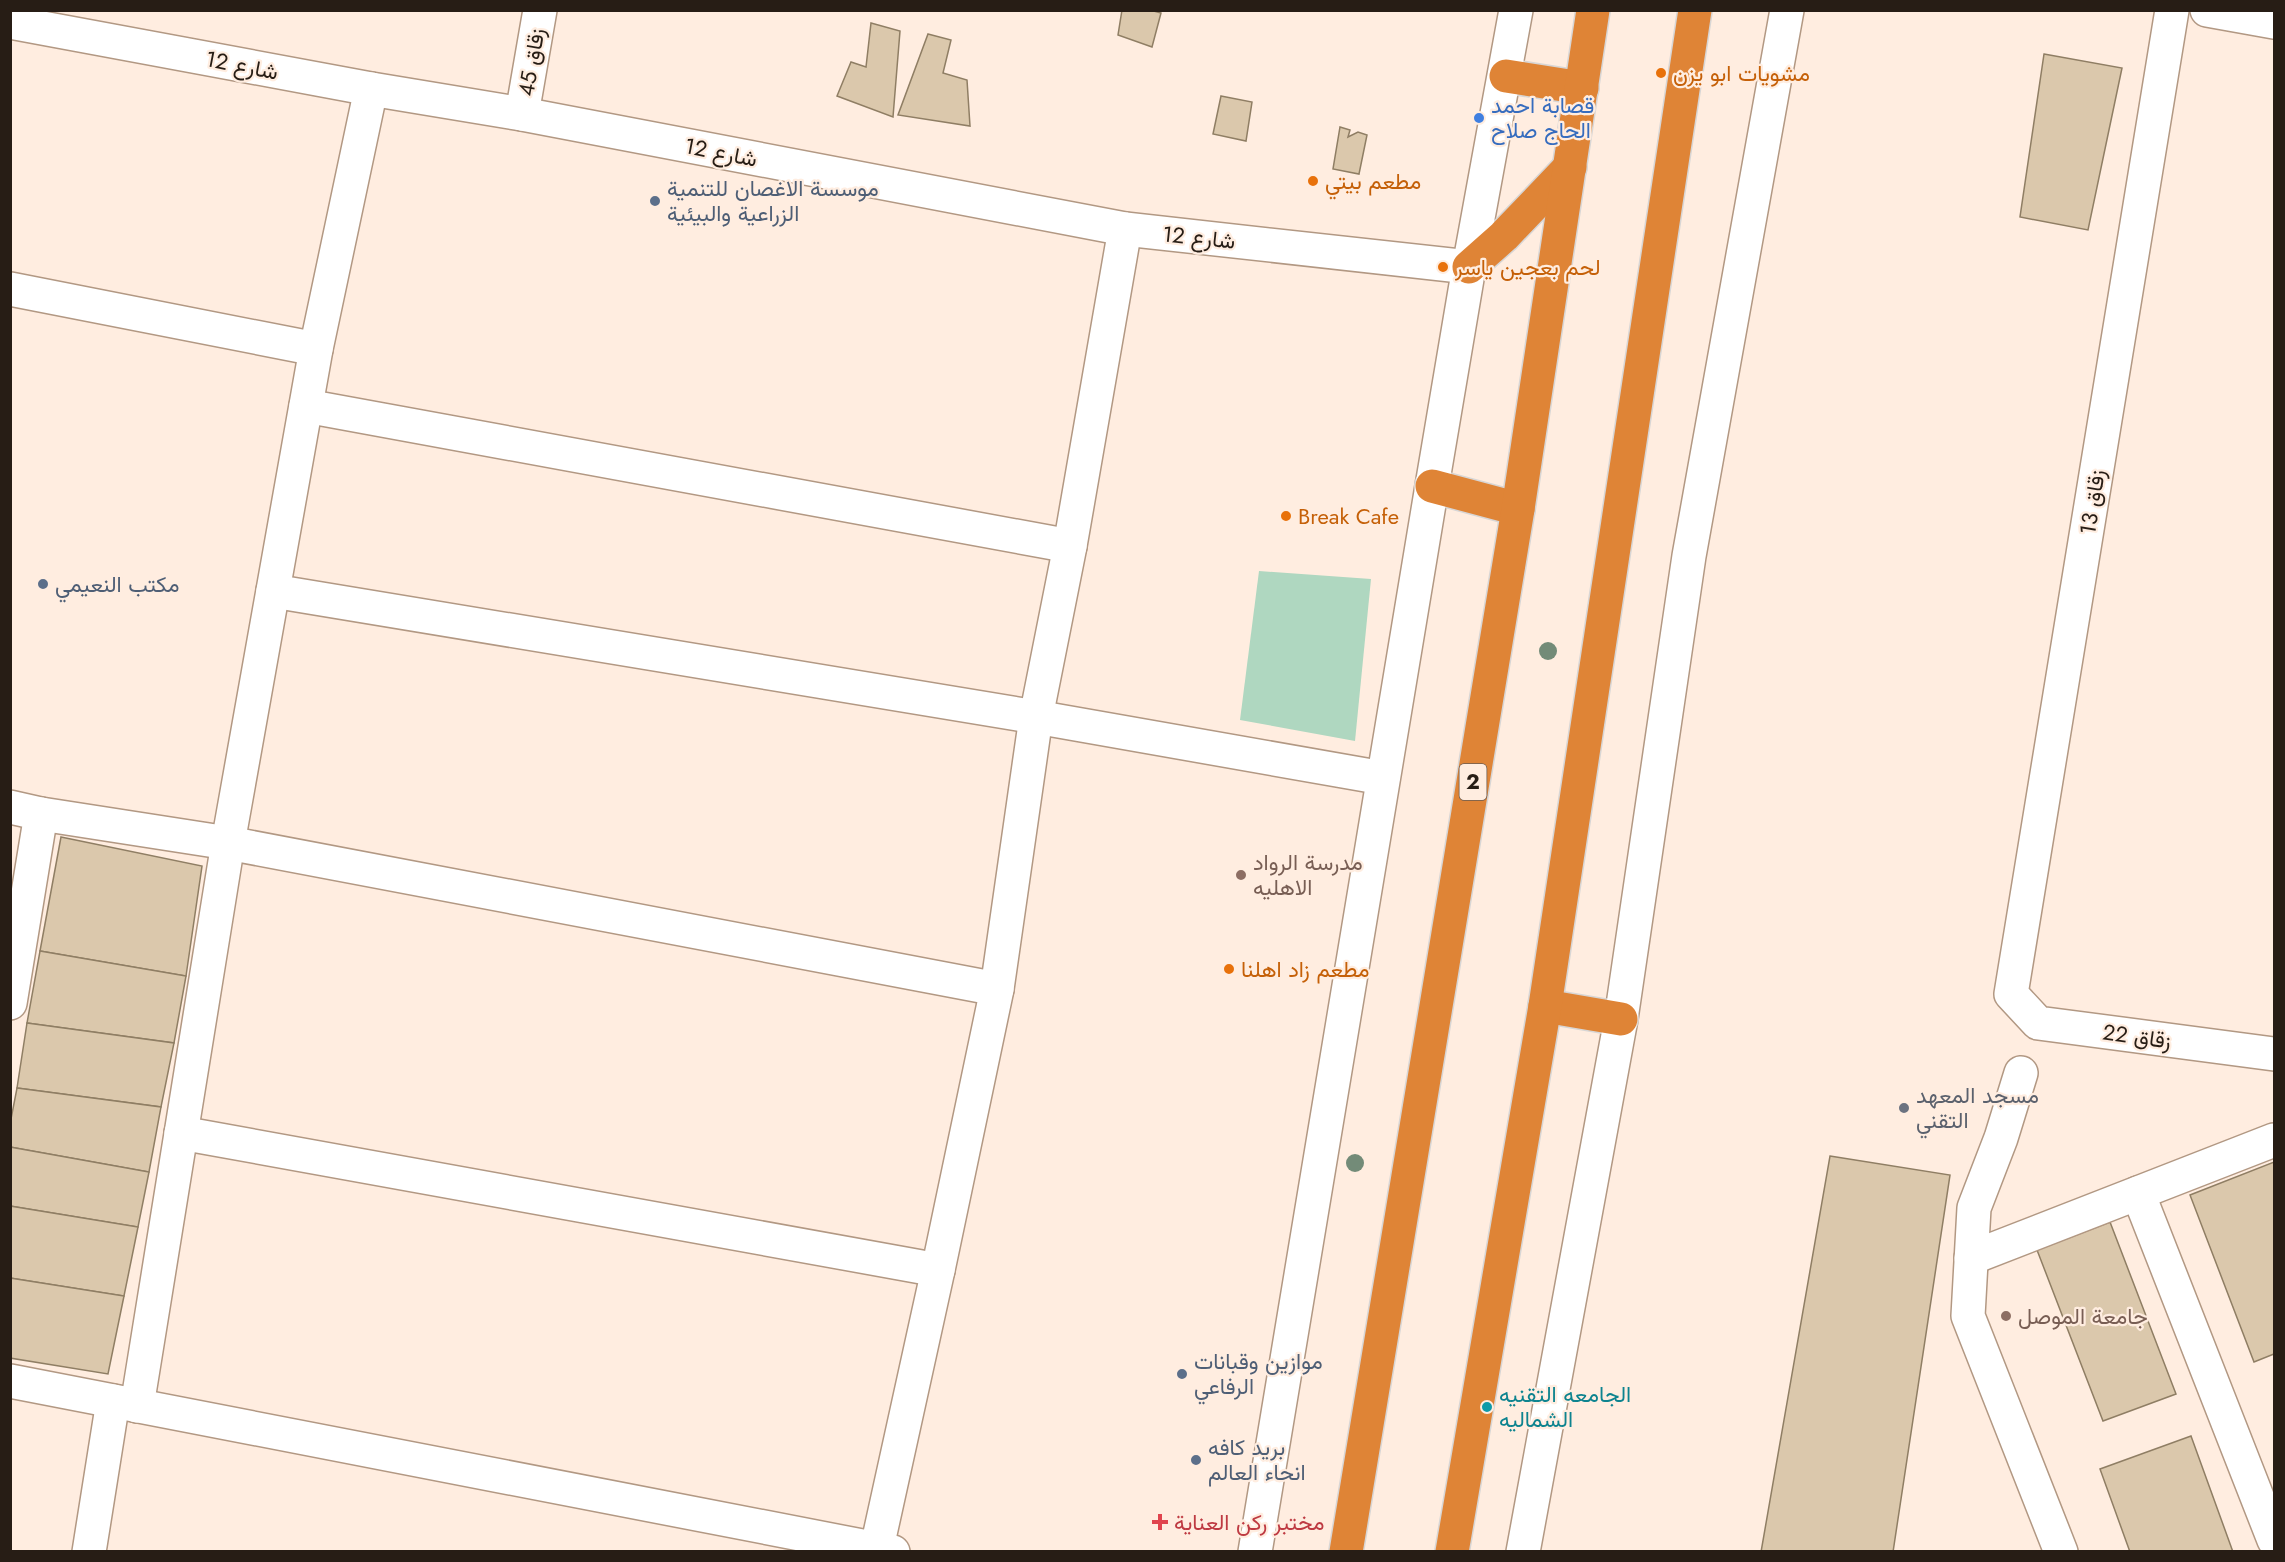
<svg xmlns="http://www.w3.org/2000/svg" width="2285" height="1562" font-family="Jost,Vazirmatn,sans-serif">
  <rect width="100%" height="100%" fill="#ffede0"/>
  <!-- green -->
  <path fill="#afd7c0" d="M1259,571L1371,579L1355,741L1240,720Z"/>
  <!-- building -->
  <g fill="#dbc8ac" stroke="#8f7e64" stroke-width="1.5">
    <path d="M1122,10H1150L1161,13L1152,47L1118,35Z"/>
    <path d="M871,23L900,31L893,117L837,96L851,62L866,67Z"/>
    <path d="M928,34L951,40L943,73L967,80L970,126L898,115Z"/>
    <path d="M2044,54L2122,68L2088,230L2020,217Z"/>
    <path d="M1221,96L1252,102L1246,141L1213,134Z"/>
    <path d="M1340,127L1350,130L1348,137L1358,132L1367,135L1359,174L1333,169Z"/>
    <path d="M61,837L202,866L186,976L40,951Z"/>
    <path d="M40,951L186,976L174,1043L27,1023Z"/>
    <path d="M27,1023L174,1043L161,1107L17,1088Z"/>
    <path d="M17,1088L161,1107L149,1172L10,1147V1124Z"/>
    <path d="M10,1147L149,1172L138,1227L10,1206Z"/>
    <path d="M1830,1156L1950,1175L1893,1552H1761Z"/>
    <path d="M2274,1162V1354L2254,1362L2190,1195Z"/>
    <path d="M10,1206L138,1227L124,1296L10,1278Z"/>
    <path d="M2110,1222L2176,1394L2103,1421L2037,1250Z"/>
    <path d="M10,1278L124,1296L108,1374L10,1358Z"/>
    <path d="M2191,1436L2233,1552H2130L2100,1469Z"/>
  </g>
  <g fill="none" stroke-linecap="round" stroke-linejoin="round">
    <!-- minor casing -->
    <g stroke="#b29883" stroke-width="36">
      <g id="minor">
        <path d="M2172,10L2011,994L2038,1023L2274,1054"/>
        <path d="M2207,10L2274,22"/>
        <path d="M522,114L540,10"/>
        <path d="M10,289L316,349"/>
        <path d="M306,406L1070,546"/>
        <path d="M273,591L1036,717L1383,778"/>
        <path d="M10,807L41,814L228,843L997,989"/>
        <path d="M10,1003L41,814"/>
        <path d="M2021,1073L2001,1138L1974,1208L1968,1316L2061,1552"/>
        <path d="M181,1133L938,1270"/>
        <path d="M2138,1193L2274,1540"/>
        <path d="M1971,1258L2274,1140"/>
        <path d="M10,1381L893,1552"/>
        <path d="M137,1406L228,843L316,349L371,89"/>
        <path d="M89,1552L113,1401"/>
        <path d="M876,1552L938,1270L997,989L1036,717L1070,546L1125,229"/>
        <path d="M1255,1552L1432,486L1469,267L1516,10"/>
        <path d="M1523,1552L1621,1019L1689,556L1787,10"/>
      </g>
    </g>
    <!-- tertiary casing -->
    <g stroke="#b29883" stroke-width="36">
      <path id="tertiary" d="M10,22L371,89L522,114L1125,229L1469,267"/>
    </g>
    <!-- trunk casing -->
    <g stroke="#d8d6d5" stroke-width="36">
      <g id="trunk">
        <path d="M1506,76L1582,88"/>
        <path d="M1469,267L1504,236L1570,167"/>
        <path d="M1432,486L1518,509"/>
        <path d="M1545,1006L1621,1019"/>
        <path d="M1346,1552L1518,509L1593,10"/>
        <path d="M1452,1552L1545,1006L1695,10"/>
      </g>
    </g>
    <!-- minor -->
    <use href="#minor" stroke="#fff" stroke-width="33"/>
    <!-- tertiary -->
    <use href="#tertiary" stroke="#fff" stroke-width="33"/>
    <!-- trunk -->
    <use href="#trunk" stroke="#df8436" stroke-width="33"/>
  </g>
  <!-- trees -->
  <g fill="#738b78">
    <circle cx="1548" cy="651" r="9"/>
    <circle cx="1355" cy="1163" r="9"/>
  </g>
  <!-- markers -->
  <g fill="#e8710a" stroke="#ffede0" stroke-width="2">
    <circle cx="1661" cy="73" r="6"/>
    <circle cx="1313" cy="181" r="6"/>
    <circle cx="1443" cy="267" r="6"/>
    <circle cx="1286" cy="516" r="6"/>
    <circle cx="1229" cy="969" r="6"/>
  </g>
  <circle fill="#3f7fe0" stroke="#ffede0" stroke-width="2" cx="1479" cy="118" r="6"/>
  <g fill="#5c6f8a" stroke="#ffede0" stroke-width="2">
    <circle cx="655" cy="201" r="6"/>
    <circle cx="43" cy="584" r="6"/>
    <circle cx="1182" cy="1374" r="6"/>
    <circle cx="1196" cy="1460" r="6"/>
  </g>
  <g fill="#8d6e63" stroke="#ffede0" stroke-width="2">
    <circle cx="1241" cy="875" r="6"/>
    <circle cx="2006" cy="1316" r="6"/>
  </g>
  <circle fill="#6b7280" stroke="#ffede0" stroke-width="2" cx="1904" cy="1108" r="6"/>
  <circle fill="#0f9aa8" stroke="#ffede0" stroke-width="2" cx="1487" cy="1407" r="6"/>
  <path fill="#e0444e" stroke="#ffede0" stroke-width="2" d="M1157 1513h6v6h6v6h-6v6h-6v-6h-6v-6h6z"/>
  <g text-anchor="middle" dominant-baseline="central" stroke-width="4.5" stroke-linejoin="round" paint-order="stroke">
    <!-- shield labels -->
    <rect fill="#ffede0" stroke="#685b52" stroke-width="1.5" x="1459.5" y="764" width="27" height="36" rx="4.5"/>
    <g font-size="21" font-weight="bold" fill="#271d15">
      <text x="1473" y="782">2</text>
    </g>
    <!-- street labels -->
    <g font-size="22" fill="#271d15" stroke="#ffede0">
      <text transform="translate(531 62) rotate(-80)">زقاق 45</text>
      <text transform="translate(242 65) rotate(11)">شارع 12</text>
      <text transform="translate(721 152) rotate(11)">شارع 12</text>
      <text transform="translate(1199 237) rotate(6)">شارع 12</text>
      <text transform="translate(2092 502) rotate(-81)">زقاق 13</text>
      <text transform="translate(2137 1036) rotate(8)">زقاق 22</text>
    </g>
    <!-- food labels -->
    <g font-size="22" fill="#c56008" stroke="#ffede0" text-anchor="start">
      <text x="1673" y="73">مشويات ابو يزن</text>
      <text x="1325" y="181">مطعم بيتي</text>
      <text x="1455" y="267">لحم بعجين ياسر</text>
      <text x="1298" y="516">Break Cafe</text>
      <text x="1241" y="969">مطعم زاد اهلنا</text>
    </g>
    <!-- shop labels -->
    <g font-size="22" fill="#366cbe" stroke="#ffede0" text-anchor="start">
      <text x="1491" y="105">قصابة احمد<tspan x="1491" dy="25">الحاج صلاح</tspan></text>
    </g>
    <!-- service labels -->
    <g font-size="22" fill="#4e5e75" stroke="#ffede0" text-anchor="start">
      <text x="667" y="188">موسسة الاغصان للتنمية<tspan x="667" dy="25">الزراعية والبيئية</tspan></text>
      <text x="55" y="584">مكتب النعيمي</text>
      <text x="1194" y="1361">موازين وقبانات<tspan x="1194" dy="25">الرفاعي</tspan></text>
      <text x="1208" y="1447">بريد كافه<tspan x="1208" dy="25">انحاء العالم</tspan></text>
    </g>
    <!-- education labels -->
    <g font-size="22" fill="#785e54" stroke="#ffede0" text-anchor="start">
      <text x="1253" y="862">مدرسة الرواد<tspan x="1253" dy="25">الاهليه</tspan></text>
      <text x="2018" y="1316">جامعة الموصل</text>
    </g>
    <!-- worship labels -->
    <g font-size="22" fill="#5b616d" stroke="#ffede0" text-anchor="start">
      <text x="1916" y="1095">مسجد المعهد<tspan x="1916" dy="25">التقني</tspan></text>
    </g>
    <!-- culture labels -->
    <g font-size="22" fill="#0d838f" stroke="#ffede0" text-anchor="start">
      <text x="1499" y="1394">الجامعه التقنيه<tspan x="1499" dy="25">الشماليه</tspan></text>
    </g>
    <!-- health labels -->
    <g font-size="22" fill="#be3a42" stroke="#ffede0" text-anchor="start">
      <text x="1174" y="1522">مختبر ركن العناية</text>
    </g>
  </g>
  <!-- border -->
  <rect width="2285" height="1562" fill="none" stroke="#271d15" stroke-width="24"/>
</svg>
